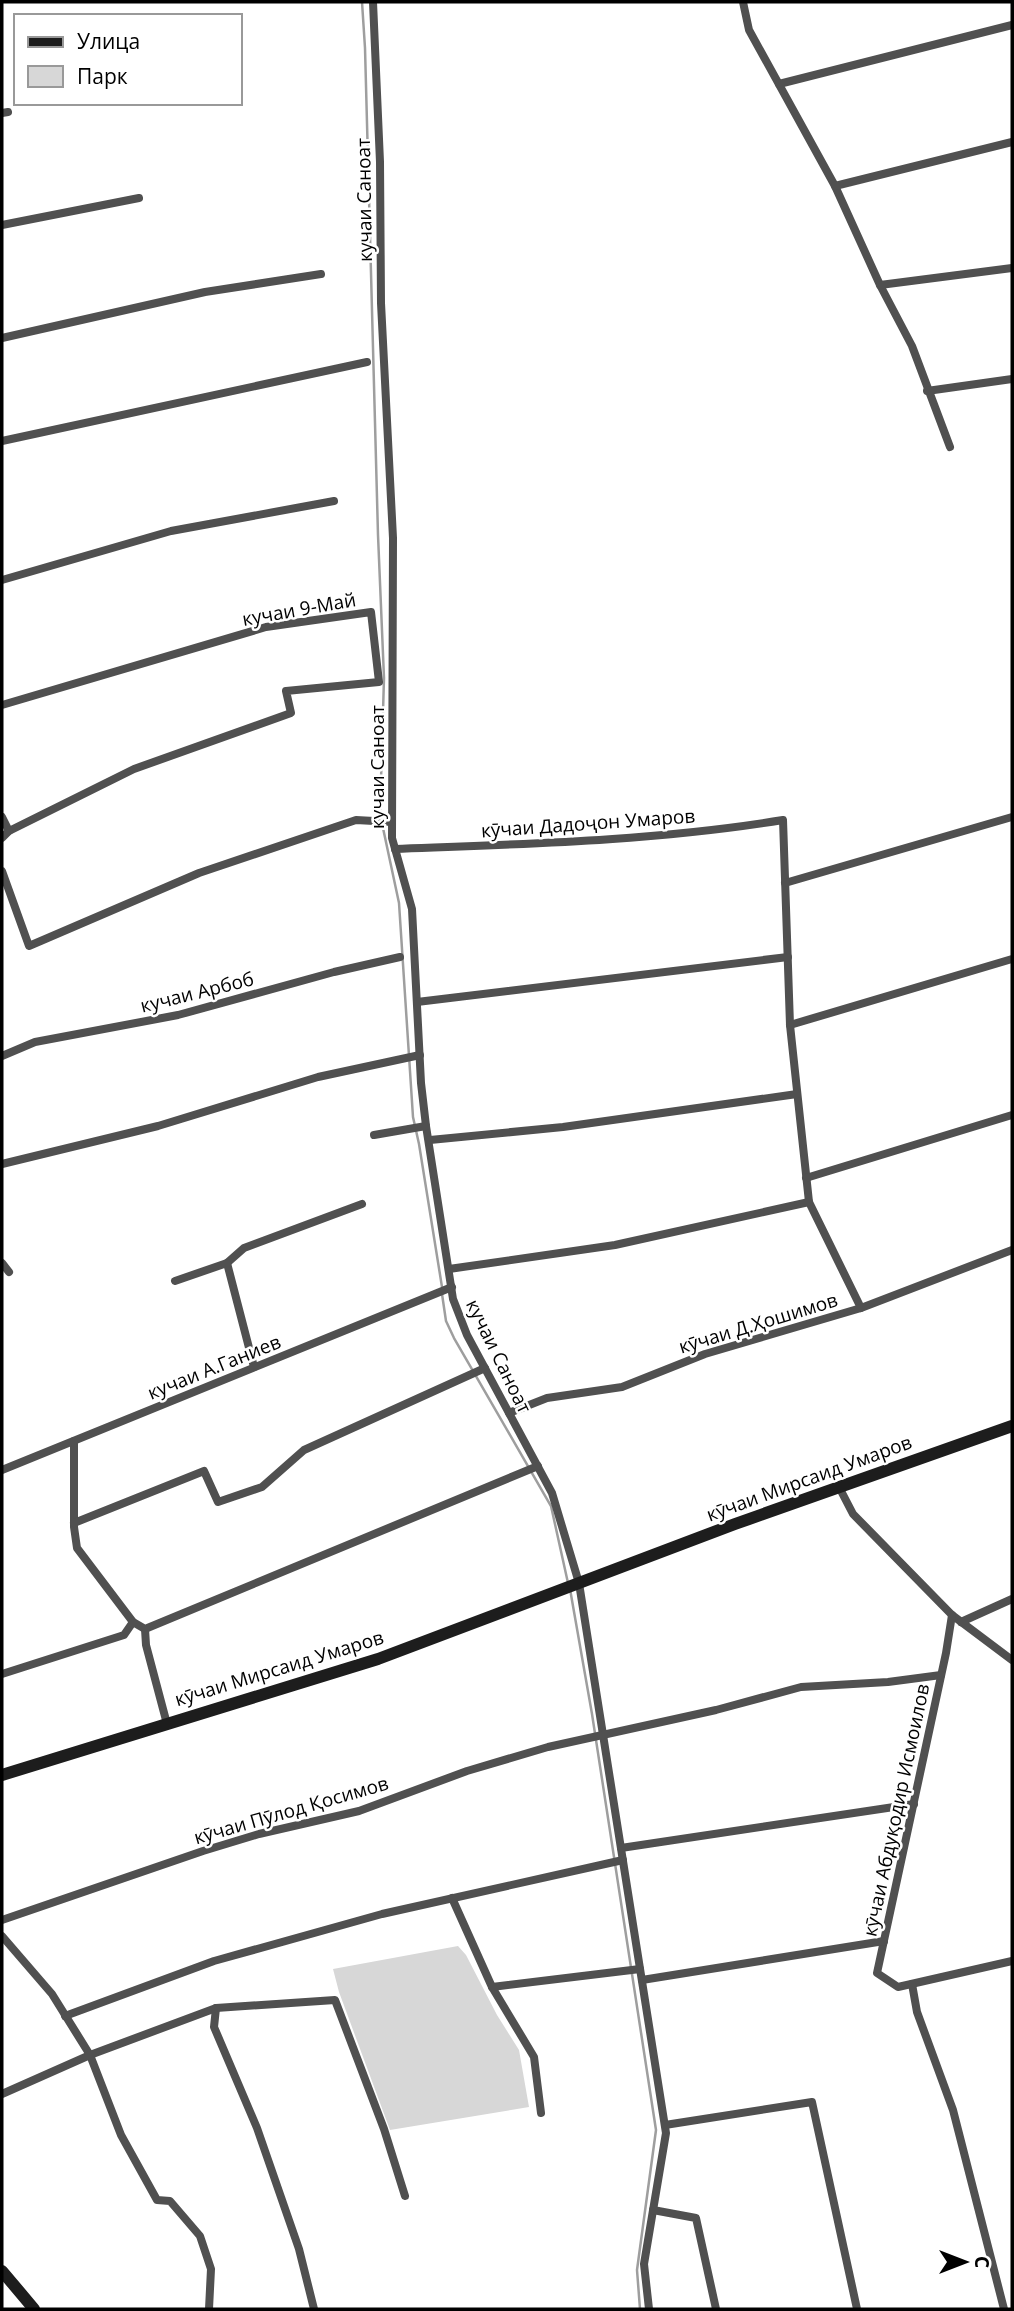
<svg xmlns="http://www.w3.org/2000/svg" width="1014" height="2311" font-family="'Open Sans',sans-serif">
  <rect width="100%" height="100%" fill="#fff"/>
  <!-- green -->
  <path fill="#d7d7d7" d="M458,1946L466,1955L497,2015L519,2050L529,2107L390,2130L339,1992L333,1969Z"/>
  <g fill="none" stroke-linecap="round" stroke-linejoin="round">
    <!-- stream -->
    <g stroke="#9e9e9e" stroke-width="2.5">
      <path d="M362,2L365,48L378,535L384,678L380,814L399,903L413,1117L419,1144L442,1287"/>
      <path d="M442,1294L446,1321L454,1338L551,1506L568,1583"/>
      <path d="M570,1589L592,1714L656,2130L637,2270L640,2309"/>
    </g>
    <!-- street -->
    <g stroke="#505050" stroke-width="8">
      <path d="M373,2L380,162L381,303L393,538L392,838L412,909L421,1083L426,1126L453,1299L467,1335L552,1493L579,1583L666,2133L644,2264L649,2309"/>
      <path d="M743,2L749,30L835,186L880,285L912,346L950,447"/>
      <path d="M779,84L1012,25"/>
      <path d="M2,113L8,112"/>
      <path d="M835,186L1012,142"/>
      <path d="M2,225L139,198"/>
      <path d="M880,285L1012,268"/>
      <path d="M2,338L205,292L321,274"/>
      <path d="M927,391L1012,379"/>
      <path d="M2,441L367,362"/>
      <path d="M2,580L171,531L334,501"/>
      <path d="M2,705L266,627L371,612L379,682L286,691L291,713L134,769L9,831L2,838"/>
      <path d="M2,817L9,831"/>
      <path d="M395,849C525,844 655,841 783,820L790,1025L809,1202L861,1308"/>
      <path d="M2,871L29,946L199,873L356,820L392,822"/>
      <path d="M785,883L1012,817"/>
      <path d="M417,1002L788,957"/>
      <path d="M790,1025L1012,959"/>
      <path d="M2,1056L35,1042L178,1015L334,972L400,957"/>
      <path d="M374,1135L426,1126"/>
      <path d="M430,1140L563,1127L797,1094"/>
      <path d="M2,1164L158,1126L318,1077L420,1055"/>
      <path d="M806,1178L1012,1115"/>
      <path d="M2,1263L9,1272"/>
      <path d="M227,1263L244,1248L362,1204"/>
      <path d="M449,1269L615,1245L809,1202"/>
      <path d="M175,1281L227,1263L254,1367"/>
      <path d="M509,1413L547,1398L622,1387L705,1354L861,1308L1012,1250"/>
      <path d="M74,1441V1527L77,1548L133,1622L145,1629L538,1466"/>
      <path d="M2,1470L452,1287"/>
      <path d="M839,1487L853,1514L952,1615L1012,1660"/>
      <path d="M74,1523L204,1471L218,1502L262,1487L304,1450L485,1368"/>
      <path d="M952,1615L946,1653L877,1973L898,1987L1012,1961"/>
      <path d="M961,1622L1012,1599"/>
      <path d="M145,1629L146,1645L167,1724"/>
      <path d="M2,1674L124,1635L133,1622"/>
      <path d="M621,1848L914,1804"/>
      <path d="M452,1898L492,1987L534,2057L541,2113"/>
      <path d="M2,1920L203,1851L259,1834L359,1811L467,1771L548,1747L716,1710L801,1687L888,1682L941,1675"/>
      <path d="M2,1936L52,1994L90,2055L121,2135L157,2200L170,2201L200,2236L211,2269L209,2309"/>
      <path d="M642,1980L884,1941"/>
      <path d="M912,1984L917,2012L953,2110L1004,2309"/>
      <path d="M492,1987L640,1969"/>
      <path d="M216,2008L214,2027L257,2128L299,2249L314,2309"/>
      <path d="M65,2016L214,1961L382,1914L623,1860"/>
      <path d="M2,2094L90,2055L216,2008L335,2000L384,2129L405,2196"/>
      <path d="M665,2125L812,2102L857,2309"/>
      <path d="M653,2210L696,2218L716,2309"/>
    </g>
    <!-- secondary -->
    <g stroke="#1d1d1d" stroke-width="12">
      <path d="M2,1775L378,1659L735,1524L1012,1426"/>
      <path d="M2,2271L34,2309"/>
    </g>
  </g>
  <g text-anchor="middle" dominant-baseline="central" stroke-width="5" stroke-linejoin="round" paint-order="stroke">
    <!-- street labels -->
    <g font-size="19" fill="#000" stroke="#fff">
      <text transform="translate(364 200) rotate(-91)">кучаи Саноат</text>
      <text transform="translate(299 609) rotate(-10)">кучаи 9-Май</text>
      <text transform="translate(377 767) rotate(-90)">кучаи Саноат</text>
      <text transform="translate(588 823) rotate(-4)">кӯчаи Дадоҷон Умаров</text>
      <text transform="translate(197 992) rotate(-14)">кучаи Арбоб</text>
      <text transform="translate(758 1323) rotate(-17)">кӯчаи Д.Ҳошимов</text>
      <text transform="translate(499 1356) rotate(64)">кучаи Саноат</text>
      <text transform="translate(214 1367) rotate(-22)">кучаи А.Ганиев</text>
      <text transform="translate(809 1478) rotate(-20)">кӯчаи Мирсаид Умаров</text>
      <text transform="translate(279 1668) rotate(-17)">кӯчаи Мирсаид Умаров</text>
      <text transform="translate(291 1810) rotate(-16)">кӯчаи Пӯлод Қосимов</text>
      <text transform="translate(896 1810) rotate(-78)">кӯчаи Абдуқодир Исмоилов</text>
    </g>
  </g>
  <!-- border -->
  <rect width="1014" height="2311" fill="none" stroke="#000000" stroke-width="7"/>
  <!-- legend -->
  <rect x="14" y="14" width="228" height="91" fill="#ffffff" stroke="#999999" stroke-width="2"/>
  <rect x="28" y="37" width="35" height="10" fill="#1d1d1d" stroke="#999999" stroke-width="2"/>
  <text x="77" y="49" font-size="21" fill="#000000">Улица</text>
  <rect x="28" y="66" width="35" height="21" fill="#d7d7d7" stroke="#999999" stroke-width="2"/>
  <text x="77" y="84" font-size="21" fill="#000000">Парк</text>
  <!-- north arrow -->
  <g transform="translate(965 2262) rotate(90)" stroke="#ffffff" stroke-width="5" paint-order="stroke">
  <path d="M0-5L12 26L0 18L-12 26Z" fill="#000000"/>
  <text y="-10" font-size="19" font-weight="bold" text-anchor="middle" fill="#000000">С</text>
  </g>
</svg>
